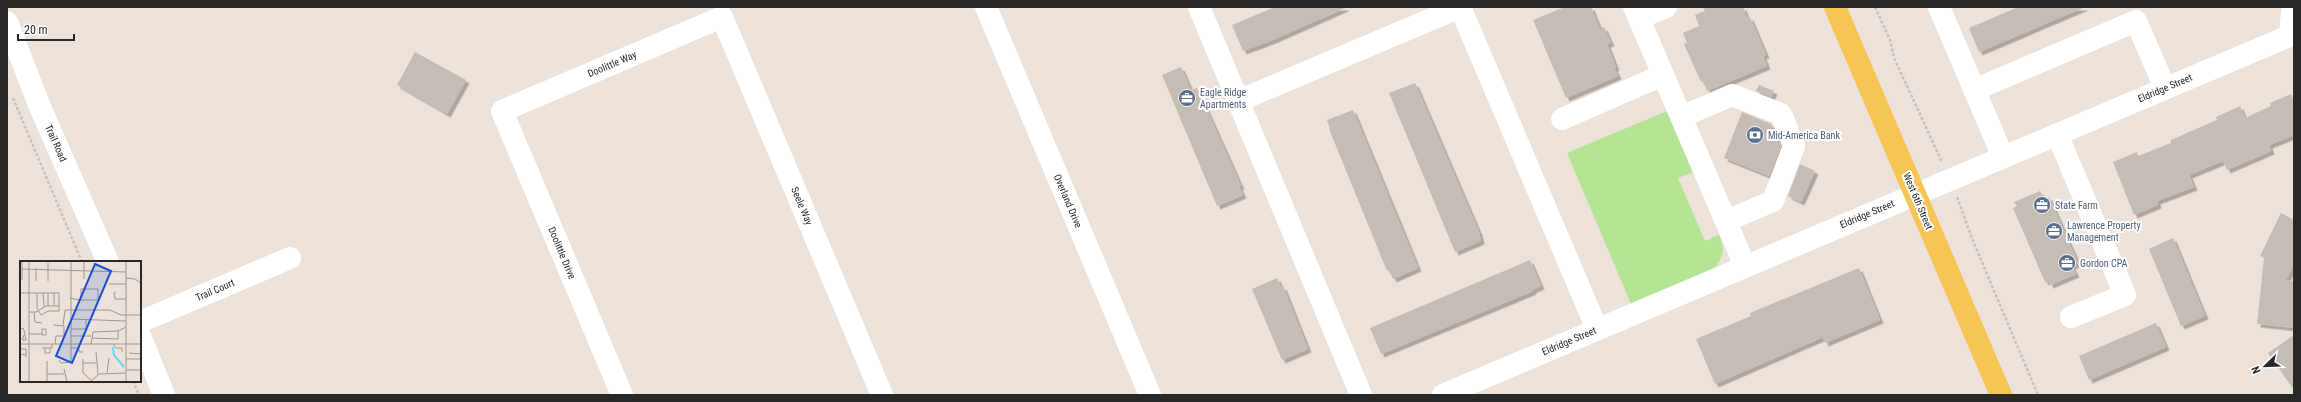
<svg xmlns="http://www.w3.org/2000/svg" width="2301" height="402" font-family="'Roboto Condensed',sans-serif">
  <defs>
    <filter id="shadow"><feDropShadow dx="3.5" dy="3.5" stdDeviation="0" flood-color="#0004"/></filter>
  </defs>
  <rect width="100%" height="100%" fill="#ece2d9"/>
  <!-- green -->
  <path fill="#b5e593" d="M1667,111L1693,172L1678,178L1705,241L1719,235C1725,248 1724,257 1714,268L1631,304L1567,153Z"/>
  <!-- building -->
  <g fill="#c3bdb5" filter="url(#shadow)">
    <path d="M1275,7H1345V8L1275,39L1243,51L1232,25Z"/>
    <path d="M1565,7H1591L1600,29L1604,27L1611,43L1607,44L1616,67L1614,68L1618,76L1566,98L1533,20Z"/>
    <path d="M1703,7H1743L1747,18L1750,17L1766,55L1763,56L1767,66L1707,91L1703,81L1701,82L1684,44L1687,43L1683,33L1699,26L1695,15L1705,11Z"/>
    <path d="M2018,7H2085L1979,52L1969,28Z"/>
    <path d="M415,52L466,80L447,114L397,85Z"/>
    <path d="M1181,67L1191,90L1197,88L1241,186H1239L1243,195L1217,206L1162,75Z"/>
    <path d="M1415,83L1479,232L1481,241L1455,252L1389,93Z"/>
    <path d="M1759,85L1774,91L1771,97L1756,91Z"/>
    <path d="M2291,94L2294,102V135L2269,145L2271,151L2227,170L2223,161L2189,175L2194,187L2157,201L2158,205L2134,215L2113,162L2137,152L2138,156L2171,143V140L2217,120L2216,117L2240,106L2245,118L2271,106L2270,103Z"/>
    <path d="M1353,110L1418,268L1393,279L1389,270L1387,271L1329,129H1330L1327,120Z"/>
    <path d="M1742,112L1771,124L1781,146L1769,176L1724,158Z"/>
    <path d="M1800,164L1815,171L1801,202L1788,196Z"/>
    <path d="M2040,191L2044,199L2049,197L2078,263L2072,266L2076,274L2050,285L2048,280L2045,282L2013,208L2017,206L2014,202Z"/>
    <path d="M2281,213L2294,220V264L2286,280L2294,281V328L2257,324L2264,258L2260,256Z"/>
    <path d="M2173,238L2205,316L2181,326L2149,249Z"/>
    <path d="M1530,260L1541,286L1532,290L1533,291L1381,354L1370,328Z"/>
    <path d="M1859,268L1880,320L1825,343L1823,337L1715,384L1696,339L1751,316L1750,313Z"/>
    <path d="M1277,278L1281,287L1283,286L1308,349L1282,360L1252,289Z"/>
    <path d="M2156,323L2166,347L2089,380L2079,356Z"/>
    <path d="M2294,335V390L2268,353Z"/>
  </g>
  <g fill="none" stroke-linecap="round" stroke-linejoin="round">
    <!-- path -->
    <g stroke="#c3c3c3" stroke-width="2.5" stroke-dasharray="3 2" stroke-linecap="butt">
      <path d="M1875,7L1890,40L1894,58L1942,162"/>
      <path d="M13,98L82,262"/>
      <path d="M1957,197L1973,241L2038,395"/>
      <path d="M133,381L139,395"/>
    </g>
    <!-- minor -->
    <g stroke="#fff" stroke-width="22">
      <path d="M986,7L1150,395"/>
      <path d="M1199,7L1361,395"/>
      <path d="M1634,7L1745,266"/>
      <path d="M1939,7L2003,157"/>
      <path d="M1639,18L1666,7"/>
      <path d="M7,22L40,107L108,262"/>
      <path d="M2290,35L2292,12"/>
      <path d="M1974,90L2136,21L2165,88"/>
      <path d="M1238,101L1460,7L1597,329"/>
      <path d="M1681,117L1732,95L1781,114L1794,146L1773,201L1726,221"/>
      <path d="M1562,119L1663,75"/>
      <path d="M2057,134L2125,295L2071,317"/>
      <path d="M140,322L290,258"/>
      <path d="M140,336L164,395"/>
      <path d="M622,395L502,111L722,17L882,395"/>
      <path d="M1443,395L2294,34"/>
    </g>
    <!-- major -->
    <path stroke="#f6c553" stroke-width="22" d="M1835,7L2001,395"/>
  </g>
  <!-- icons -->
  <defs>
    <g id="office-disc" transform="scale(0.9)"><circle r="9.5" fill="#5c6f8a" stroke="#fff"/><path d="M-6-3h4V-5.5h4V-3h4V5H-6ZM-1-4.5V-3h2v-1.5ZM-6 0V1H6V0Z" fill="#fff"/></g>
    <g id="bank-disc" transform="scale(0.9)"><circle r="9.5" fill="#5c6f8a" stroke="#fff"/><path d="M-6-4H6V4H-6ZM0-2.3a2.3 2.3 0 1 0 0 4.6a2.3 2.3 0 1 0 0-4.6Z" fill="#fff"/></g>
  </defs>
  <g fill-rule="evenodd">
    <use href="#office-disc" x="1187" y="98"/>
    <use href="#bank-disc" x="1755" y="135"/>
    <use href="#office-disc" x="2042" y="205"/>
    <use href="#office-disc" x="2054" y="231"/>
    <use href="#office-disc" x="2067" y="263"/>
  </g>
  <g text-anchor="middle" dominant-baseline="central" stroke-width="4" stroke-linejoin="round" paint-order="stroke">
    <!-- street labels -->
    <g font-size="10" fill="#282828" stroke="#fff">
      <text transform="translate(612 64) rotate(-23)">Doolittle Way</text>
      <text transform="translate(2165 88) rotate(-23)">Eldridge Street</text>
      <text transform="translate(56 143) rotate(66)">Trail Road</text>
      <text transform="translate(1068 201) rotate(67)">Overland Drive</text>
      <text transform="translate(1918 201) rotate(67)">West 6th Street</text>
      <text transform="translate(802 206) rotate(67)">Seele Way</text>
      <text transform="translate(1867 214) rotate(-23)">Eldridge Street</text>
      <text transform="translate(562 253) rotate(67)">Doolittle Drive</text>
      <text transform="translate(215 290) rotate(-23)">Trail Court</text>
      <text transform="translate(1569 341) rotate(-23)">Eldridge Street</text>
    </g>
    <!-- service labels -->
    <g font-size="10" fill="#4e5e75" stroke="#fff" text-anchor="start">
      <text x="1200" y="92">Eagle Ridge<tspan x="1200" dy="12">Apartments</tspan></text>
      <text x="1768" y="135">Mid-America Bank</text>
      <text x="2055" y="205">State Farm</text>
      <text x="2067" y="225">Lawrence Property<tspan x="2067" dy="12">Management</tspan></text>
      <text x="2080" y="263">Gordon CPA</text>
    </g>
  </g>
  <!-- overview -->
  <g transform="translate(20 261)">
    <rect width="121" height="121" fill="#ece2d9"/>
    <path fill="none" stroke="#66d8f4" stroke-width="2" d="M93,86L94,94L104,106"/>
    <path fill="none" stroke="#9e9892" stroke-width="1" d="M2,0V19M9,0V121M51,0V101M64,0V18M106,0V121M28,2V20M16,7V20M2,8L106,11M106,17L115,18L121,22M89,23H106M96,31L94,32L95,38H106M0,32H39V50H28L21,54L17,47V32M23,32L24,46M28,32V45M50,37L59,39H78V28H61V39M34,45V32M9,51H16L26,45H39M14,51L15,61L22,62M51,58L106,60M33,64L44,65V75H36L35,83M43,64L45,49H90L101,54H121M0,68L3,67L5,72L2,79H6L5,74M22,68H26V74H22ZM51,68H66V58M9,73H22M51,75H71M72,77L98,78V70M0,83H121M71,83L73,71L98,70L106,66M93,83L96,87H102V91M1,87L0,93L6,94M22,87H32V83M25,87V92H30V87M51,87H59V91H63M0,88H6V96M76,91L78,113M109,92L121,93M63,98V112L73,121M106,98H121M39,99L41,102L51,101M62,102H76M44,108L47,121M106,109H121M87,112L89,97M27,113H44M27,121V100M70,121L79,113L106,112"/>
    <path fill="#1d4ed8" fill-opacity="0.15" stroke="#1d4ed8" stroke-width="2" d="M75,3L91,10L52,102L36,95Z"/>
    <rect width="121" height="121" fill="none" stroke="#282828" stroke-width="2"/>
  </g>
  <!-- border -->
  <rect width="2301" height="402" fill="none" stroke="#282828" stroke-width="16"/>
  <!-- north arrow -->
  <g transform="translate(2265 366) rotate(247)" stroke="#ffffff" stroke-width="3" paint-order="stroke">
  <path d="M0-3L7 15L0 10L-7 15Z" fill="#282828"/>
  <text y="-6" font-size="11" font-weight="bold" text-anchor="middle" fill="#282828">N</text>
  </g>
  <!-- scale -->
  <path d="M18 34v6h56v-6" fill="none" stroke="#282828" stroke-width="2"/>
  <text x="24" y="34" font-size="12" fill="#282828" stroke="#ffffff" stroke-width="3" paint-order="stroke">20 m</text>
</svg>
